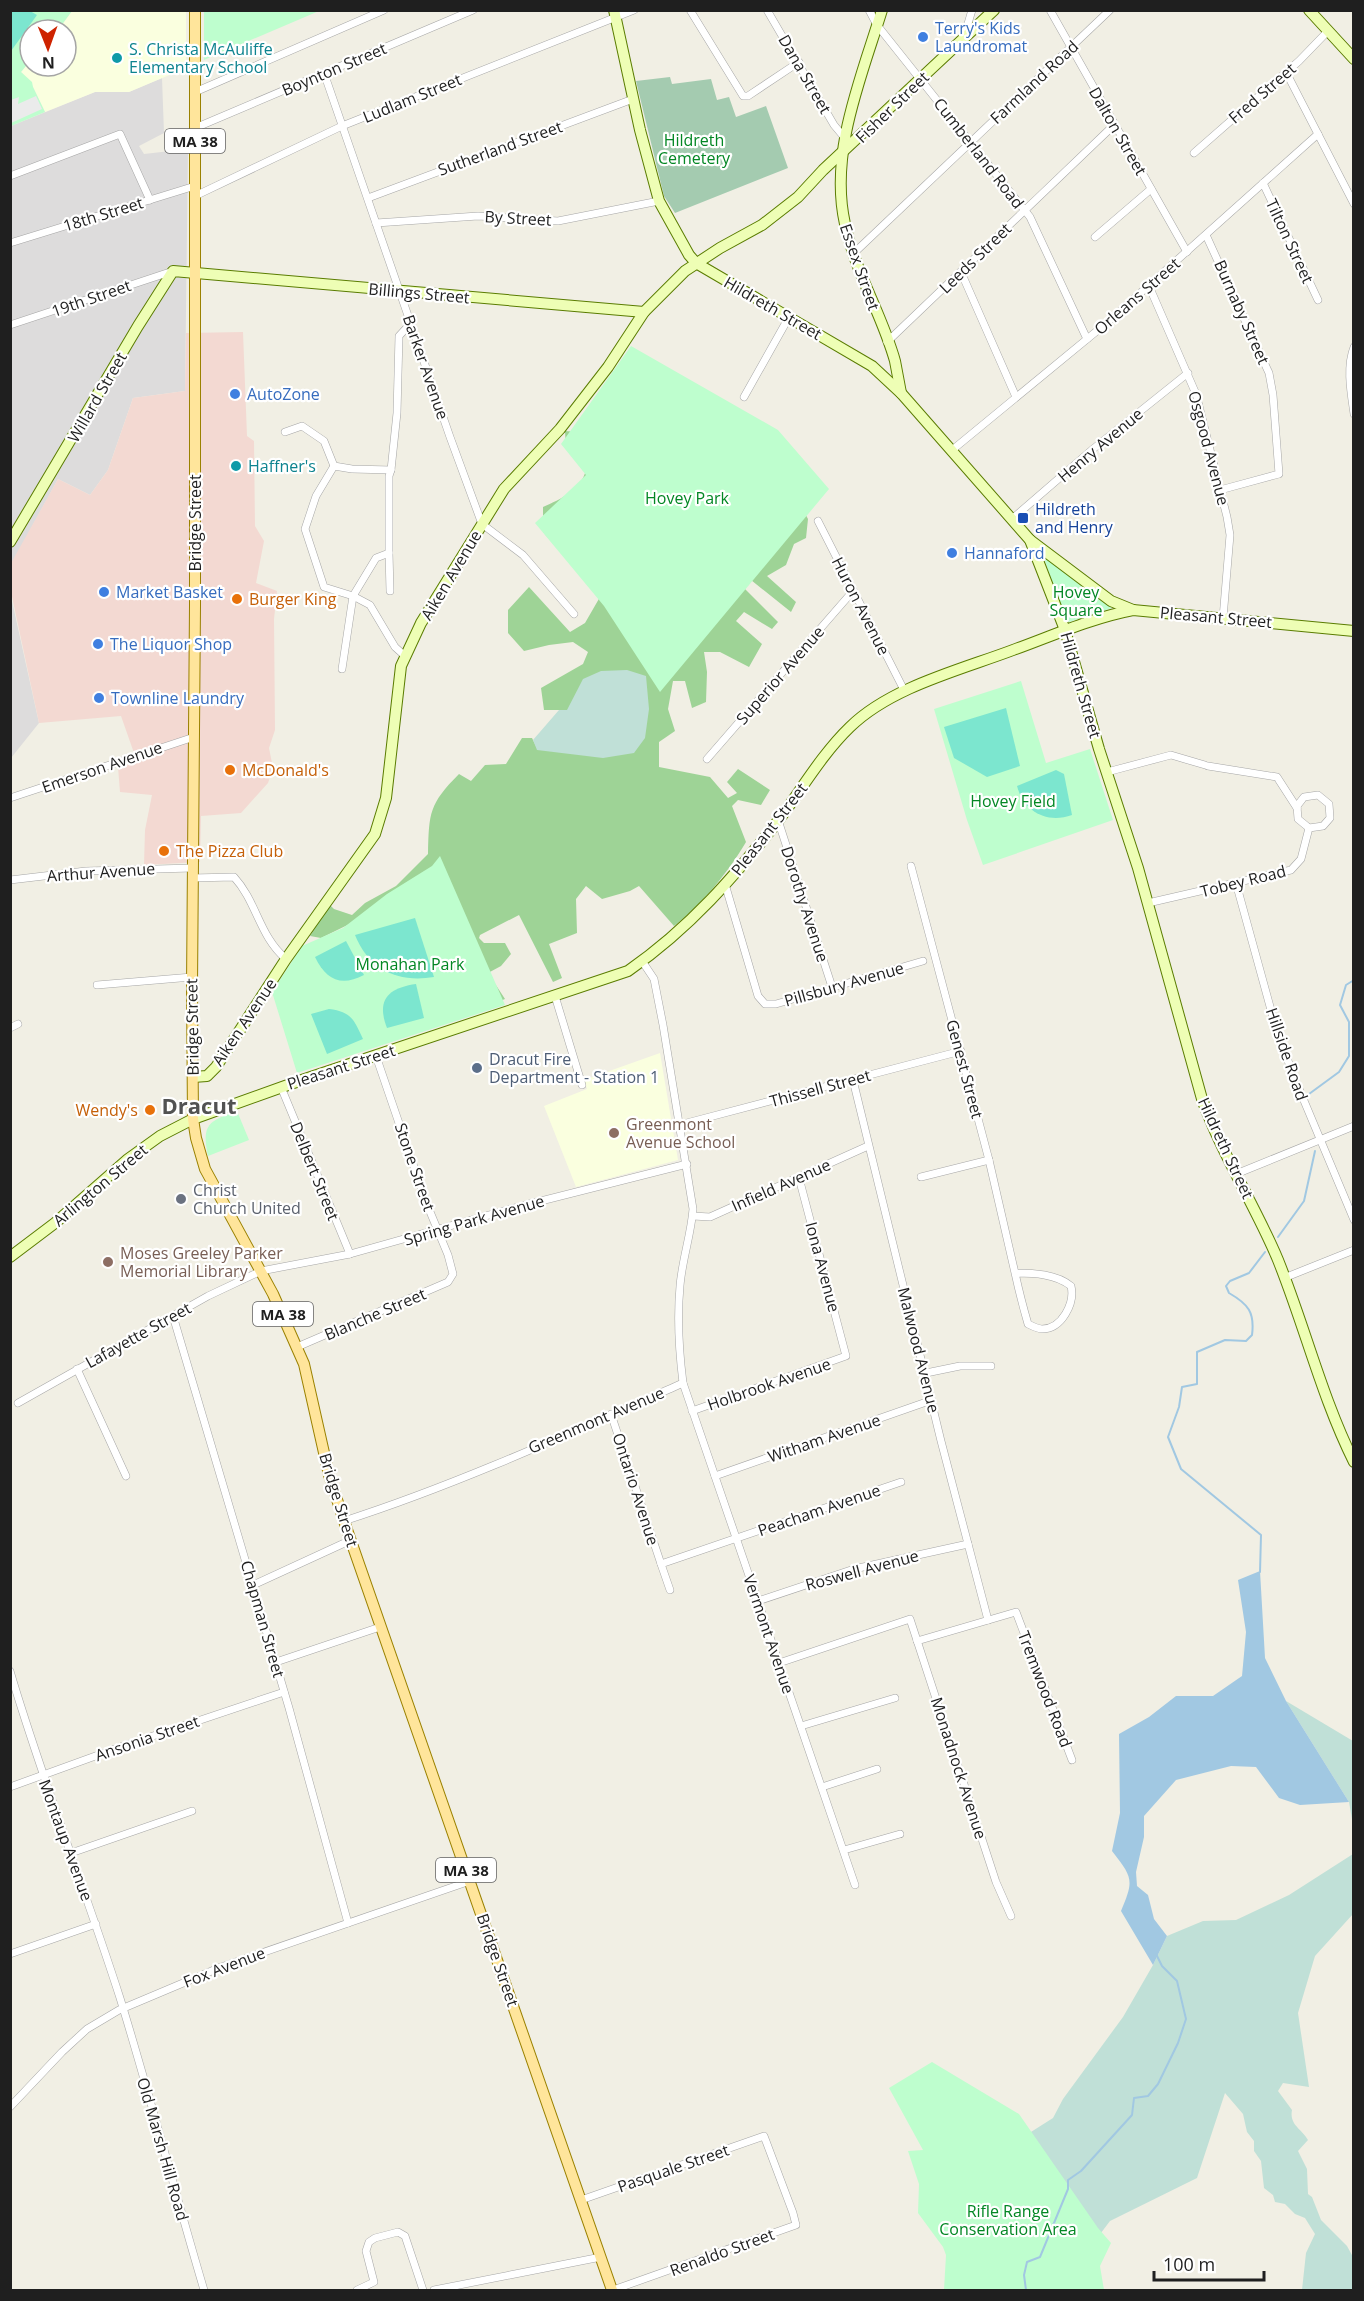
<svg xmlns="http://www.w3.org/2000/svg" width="1364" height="2301" font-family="'Open Sans',sans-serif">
  <rect width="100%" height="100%" fill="#f1efe4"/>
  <!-- residential -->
  <g fill="#dddcdc">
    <path d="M162,78L164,133L139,146L144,154L188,149L185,391L133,398L108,470L90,495L58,479L11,565V126L95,92H129Z"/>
    <path d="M10,592L39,723L11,758H10Z"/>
  </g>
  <!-- commercial -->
  <path fill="#f3d9d2" d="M243,332L247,436L254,441L255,526L264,541L256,583L277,591L274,619L275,730L269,748L273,768L268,783L241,813L201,816L200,862L144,865L145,830L152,795L120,792L118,767L134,753L121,716L39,723L11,592L10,565L58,479L90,495L108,470L133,398L185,391L186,333Z"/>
  <!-- education -->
  <g fill="#faffdf">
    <path d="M72,11H186V68L129,92H95L45,112L33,87L21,72L30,61V66H66V30H58Z"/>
    <path d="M660,1053L678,1160L576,1187L544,1106L587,1089L584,1080Z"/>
  </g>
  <!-- forest -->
  <path fill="#9ed396" d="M565,431L591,433L799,502L808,519L806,538L794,544L786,565L767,576L796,602L791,612L751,580L745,589L778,622L772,629L744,612L736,621L762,644L749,667L720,652H704L707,672L706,702L692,708L685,681H673L668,709L675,731L659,742V767L710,777L728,798L737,793L727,782L738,769L770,790L761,805L738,800L732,806L746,842C730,870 700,907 674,926L639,886L630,891L602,899L586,886L576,899L577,933L549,944L562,978L553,982L519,915L480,935L479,938L484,943H505L511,954L501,966L488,973L505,999L490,1005L372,913L321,938L310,936L329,904L334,909L352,915L365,903L396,886L428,854C429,813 429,804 459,774L471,781L485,765L506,764L522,738H532L538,750L567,710H544L541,688L583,664L588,652L573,642L549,645L524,651L508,633V610L529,587L570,632L585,623L600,597L543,532V507C561,499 581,490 586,470L566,448Z"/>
  <!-- wetland -->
  <g fill="#c0e0d7">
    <path d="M627,670L646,676L649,709L645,738L634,753L603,758L537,750L533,740L559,710H567L583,679L601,671Z"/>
    <path d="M1286,1701L1353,1741V1825L1349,1802Z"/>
    <path d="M1353,1854V1914L1315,1956L1298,2013L1309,2087L1283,2083L1278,2091L1292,2110C1289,2125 1302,2129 1308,2140L1298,2151L1307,2169L1308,2194L1312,2197L1321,2220L1347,2246L1353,2257V2290H1302L1306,2253L1315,2234L1305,2218L1295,2214L1285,2204L1275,2202L1273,2195L1264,2188L1261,2161L1254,2151V2141L1247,2132L1243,2114L1225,2093L1197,2178L1110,2221L1082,2258L944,2290L1023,2137L1053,2118L1063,2099L1123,2017L1153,1965L1167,1936L1203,1921L1236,1920L1289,1895Z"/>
  </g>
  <!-- cemetery -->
  <path fill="#a4cbb0" d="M670,77L672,84L711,79L717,100L729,97L736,117L766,106L788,168L675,213L664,196L636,81Z"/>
  <!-- park -->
  <g fill="#befece">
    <path d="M204,10L319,11L204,60Z"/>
    <path d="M11,11H72L58,30H30V61L21,72L32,82L33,87L45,112L11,126Z"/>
    <path d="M631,346L778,430L829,489L660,692L604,606L535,523L586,475L561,444Z"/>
    <path d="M1049,558L1112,608L1066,623L1045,561L1046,559Z"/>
    <path d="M1021,681L1046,763L1090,749L1113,820L983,865L967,820L934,709Z"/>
    <path d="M440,856L505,1005L297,1073L272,992L302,946L343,928L387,894L432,866Z"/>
    <path d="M237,1111L249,1140L208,1156C201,1124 209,1121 237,1111Z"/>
    <path d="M932,2062L1019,2114L1098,2228L1111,2243L1100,2266L1104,2290H944L946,2255L943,2247L918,2213L919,2184L908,2151L923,2150L889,2088Z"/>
  </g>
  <!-- pitch -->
  <g fill="#7ce6cf">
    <path d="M11,10L30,11L37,15L11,51Z"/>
    <path d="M1006,708L1020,766L987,777L954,758L944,727Z"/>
    <path d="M1056,770L1064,774L1072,815C1047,824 1024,812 1017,786Z"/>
    <path d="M415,918L434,977C398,983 369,970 355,935Z"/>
    <path d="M346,941L364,975C341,987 326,980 315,957Z"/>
    <path d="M416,984L424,1018L387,1028C376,1000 388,988 416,984Z"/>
    <path d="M329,1009C352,1012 354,1020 363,1039L327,1054L311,1014Z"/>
  </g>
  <!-- parking -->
  <path fill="#ebebeb" d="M36,96L42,109L11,123V100L19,97L18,104Z"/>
  <!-- water -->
  <path fill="#a1c8e2" d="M1260,1571L1265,1658L1286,1701L1349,1802L1300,1805L1279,1798L1256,1767L1231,1766L1176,1780L1144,1816V1837L1136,1872L1137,1886L1148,1895L1154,1919L1167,1936L1153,1965L1121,1911C1134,1880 1133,1878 1112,1851L1120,1813L1119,1734L1149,1717L1176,1696H1213L1242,1676L1246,1632L1238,1580Z"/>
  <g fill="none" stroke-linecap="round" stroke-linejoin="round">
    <!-- stream -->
    <g stroke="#a1c8e2" stroke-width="2">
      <path d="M1309,1094L1339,1072L1349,1056V1022L1340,1005L1346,985L1354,980"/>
      <path d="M1278,1237L1304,1201L1315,1151"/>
      <path d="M1260,1572L1261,1535L1181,1469L1168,1437L1179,1407L1182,1387L1197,1384V1352L1225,1340L1246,1341L1252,1335C1255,1312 1248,1304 1229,1293L1226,1286L1230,1281L1249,1273L1265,1252"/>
      <path d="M1026,2290L1024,2275L1027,2262L1040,2257L1068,2189V2180L1081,2171L1132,2115L1134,2098L1148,2096L1158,2084L1178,2043L1186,2019L1177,1981L1162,1966L1156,1954"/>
    </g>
    <!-- street casing -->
    <g stroke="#a6a6a6" stroke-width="8">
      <g id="street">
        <path d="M690,10L743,96H748L799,62"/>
        <path d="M767,10L834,125L844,137"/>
        <path d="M869,10L877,25L1030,217L1087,339"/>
        <path d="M1050,10L1187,252"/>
        <path d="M964,37L972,10"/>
        <path d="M1286,72L1354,204"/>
        <path d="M324,73L450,437L482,524L523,555L574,614"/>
        <path d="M195,92L384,10"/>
        <path d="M195,128L473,10"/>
        <path d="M1194,153L1299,61L1328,31"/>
        <path d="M10,176L120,134L150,200"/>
        <path d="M1263,183L1318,300"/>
        <path d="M195,196L342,126L634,10"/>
        <path d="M368,198L633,99"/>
        <path d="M376,223L478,216L558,221L659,201"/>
        <path d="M1206,235L1269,373L1273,395L1279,474L1220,490"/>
        <path d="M1095,237L1151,189"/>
        <path d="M10,243L195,186"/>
        <path d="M854,253L1110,10"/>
        <path d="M961,272L1016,397"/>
        <path d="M1149,286L1196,394L1227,517L1230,535L1223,618"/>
        <path d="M10,325L173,271"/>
        <path d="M887,342L1114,125"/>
        <path d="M1354,347C1346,367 1351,393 1354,414"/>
        <path d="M744,397L789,317"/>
        <path d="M285,432L302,426L324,441L334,466"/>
        <path d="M951,451L1109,321L1318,134"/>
        <path d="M391,470L389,476V553L376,558L353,596L370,605L395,647L405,656"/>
        <path d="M1012,519L1093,449L1188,373"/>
        <path d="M818,521L905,692"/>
        <path d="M389,553L390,591"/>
        <path d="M342,669L353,596L324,587L305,529L316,496L334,466L352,469L391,470L397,413L399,336L411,323"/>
        <path d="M707,759L853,591"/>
        <path d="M1208,766L1277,777L1297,808"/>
        <path d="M1107,772L1171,755L1205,765"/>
        <path d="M10,798L194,737"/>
        <path d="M778,820L832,987"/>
        <path d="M911,866L989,1160L1015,1273C1019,1291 1023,1307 1028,1324C1032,1326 1038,1329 1042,1329C1062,1329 1075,1303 1071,1286C1056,1274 1034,1273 1015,1273"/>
        <path d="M192,878L234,877C257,902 259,936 286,959"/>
        <path d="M10,880L86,871L192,868"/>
        <path d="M1236,883L1274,1021L1292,1072L1354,1220"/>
        <path d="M725,884L758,996L765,1004H776L923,961"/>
        <path d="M1148,903L1291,870L1301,859L1309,828L1323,826L1330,818L1329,804L1318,795L1304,797L1297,806L1298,819L1309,828"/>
        <path d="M642,961L654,979L663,1025L693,1209C691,1235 682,1260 680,1286C677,1318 679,1351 683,1383L855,1885"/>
        <path d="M97,985L192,977"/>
        <path d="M555,996L582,1085"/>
        <path d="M10,1028L18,1024"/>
        <path d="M853,1080L941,1441L988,1620"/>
        <path d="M281,1087L350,1254"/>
        <path d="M679,1125L961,1051"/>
        <path d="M1236,1174L1354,1126"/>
        <path d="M921,1177L989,1160"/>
        <path d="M693,1216L710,1217L868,1146"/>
        <path d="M1284,1278L1354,1250"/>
        <path d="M173,1316L289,1708L348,1923"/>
        <path d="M297,1347L448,1282L453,1274L448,1255L426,1202L376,1056"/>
        <path d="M77,1369L126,1476"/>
        <path d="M926,1373L960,1366H991"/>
        <path d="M18,1403L208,1296L261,1271L350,1254L525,1205L687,1164"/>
        <path d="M692,1411L846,1356L799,1178"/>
        <path d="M611,1414L661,1564L901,1482"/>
        <path d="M715,1476L932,1400"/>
        <path d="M344,1521C459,1484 572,1432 683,1383"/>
        <path d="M661,1564L670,1590"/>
        <path d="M253,1585L351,1540"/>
        <path d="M758,1601L854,1569L968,1544"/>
        <path d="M917,1641L1016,1612L1072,1760"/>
        <path d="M276,1662L380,1627"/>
        <path d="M779,1663L910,1619L996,1882L1011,1916"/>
        <path d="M10,1671C43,1782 85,1889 120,1998C150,2095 175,2193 204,2290"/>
        <path d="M801,1726L895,1698"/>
        <path d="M10,1787L123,1746L284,1692"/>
        <path d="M822,1787L877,1769"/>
        <path d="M844,1850L900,1834"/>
        <path d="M71,1853L192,1811"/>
        <path d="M10,1954L96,1924"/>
        <path d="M10,2107L62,2052L87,2029L119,2010L221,1967L470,1881"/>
        <path d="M581,2200L764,2136L793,2213L796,2225L613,2290"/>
        <path d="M357,2290L374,2282L366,2251L369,2242L375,2238L398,2232L405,2236L423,2290"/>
        <path d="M434,2290L601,2257"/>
      </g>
    </g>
    <!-- secondary casing -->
    <g stroke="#5a7c00" stroke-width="12">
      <g id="secondary">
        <path d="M614,10L640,130L659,201L689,255L696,263L872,366L901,393L1030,540L1065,630L1099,749L1138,868L1202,1099C1222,1155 1255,1205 1278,1260C1305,1327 1322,1398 1354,1462"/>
        <path d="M882,10C861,78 829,153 845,224C855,272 882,314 895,361C897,372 899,382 901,393"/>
        <path d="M1309,10L1354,59"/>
        <path d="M1030,540L1111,601L1133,610"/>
        <path d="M10,542L138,326L173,271L644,312"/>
        <path d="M193,1077L207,1076L216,1067L286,959L375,834L386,798L401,666L421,623L504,489L560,429L608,367L644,312L685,271L720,248L762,225L798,197L823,170L994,10"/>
        <path d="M10,1257L55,1223L128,1159L160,1136L193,1119L299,1081L628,971C690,928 735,876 781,817C803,787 823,753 850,727C891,687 960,670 1013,650C1052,636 1091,618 1133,610L1354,631"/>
      </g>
    </g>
    <!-- primary casing -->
    <g stroke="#9a8100" stroke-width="12">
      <path id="primary" d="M195,10V605L192,986L193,1119L196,1138L205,1169L273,1294L304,1364L329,1475L344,1521L612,2290"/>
    </g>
    <!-- street -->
    <use href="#street" stroke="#fff" stroke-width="7"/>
    <!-- secondary -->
    <use href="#secondary" stroke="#eefeb5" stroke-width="10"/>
    <!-- primary -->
    <use href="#primary" stroke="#ffe59b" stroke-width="10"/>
  </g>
  <!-- markers -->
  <g fill="#3f7fe0" stroke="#fff" stroke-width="2">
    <circle cx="923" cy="37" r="6"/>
    <circle cx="235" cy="394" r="6"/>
    <circle cx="952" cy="553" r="6"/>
    <circle cx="104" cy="592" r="6"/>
    <circle cx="98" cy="644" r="6"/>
    <circle cx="99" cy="698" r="6"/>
  </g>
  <g fill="#0f9aa8" stroke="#fff" stroke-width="2">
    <circle cx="117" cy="58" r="6"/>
    <circle cx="236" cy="466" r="6"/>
  </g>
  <rect fill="#1a4fb4" stroke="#fff" stroke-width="2" x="1017" y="512" width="12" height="12" rx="3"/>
  <g fill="#e8710a" stroke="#fff" stroke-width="2">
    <circle cx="237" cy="599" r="6"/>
    <circle cx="230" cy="770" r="6"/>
    <circle cx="164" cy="851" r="6"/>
    <circle cx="150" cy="1110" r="6"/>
  </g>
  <circle fill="#5c6f8a" stroke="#fff" stroke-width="2" cx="477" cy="1068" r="6"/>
  <g fill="#8d6e63" stroke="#fff" stroke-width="2">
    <circle cx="614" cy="1133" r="6"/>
    <circle cx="108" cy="1262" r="6"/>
  </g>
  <circle fill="#6b7280" stroke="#fff" stroke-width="2" cx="181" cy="1199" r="6"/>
  <g text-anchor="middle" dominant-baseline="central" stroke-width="4.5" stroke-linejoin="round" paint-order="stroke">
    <!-- shield labels -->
    <g fill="#fff" stroke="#626262" stroke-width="1.5">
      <rect x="165" y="129" width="60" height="24" rx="4.5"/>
      <rect x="253" y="1302" width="60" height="24" rx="4.5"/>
      <rect x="436" y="1858" width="60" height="24" rx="4.5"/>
    </g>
    <g font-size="15" font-weight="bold" fill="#1f1f1f">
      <text x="195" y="141">MA 38</text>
      <text x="283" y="1314">MA 38</text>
      <text x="466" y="1870">MA 38</text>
    </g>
    <!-- shop labels -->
    <g font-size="16" fill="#366cbe" stroke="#fff" text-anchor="start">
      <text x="935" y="28">Terry's Kids<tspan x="935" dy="18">Laundromat</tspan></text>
      <text x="247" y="394">AutoZone</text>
      <text x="964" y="553">Hannaford</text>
      <text x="116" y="592">Market Basket</text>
      <text x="110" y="644">The Liquor Shop</text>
      <text x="111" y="698">Townline Laundry</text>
    </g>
    <!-- culture labels -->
    <g font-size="16" fill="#0d838f" stroke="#fff" text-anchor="start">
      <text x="129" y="49">S. Christa McAuliffe<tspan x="129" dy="18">Elementary School</tspan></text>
      <text x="248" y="466">Haffner's</text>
    </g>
    <!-- street labels -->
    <g font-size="16" fill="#1f1f1f" stroke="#fff">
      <text transform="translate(334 69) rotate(-23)">Boynton Street</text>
      <text transform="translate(805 74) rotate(60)">Dana Street</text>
      <text transform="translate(1034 82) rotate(-43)">Farmland Road</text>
      <text transform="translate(1262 93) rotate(-41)">Fred Street</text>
      <text transform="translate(412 98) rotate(-22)">Ludlam Street</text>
      <text transform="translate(892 107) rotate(-44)">Fisher Street</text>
      <text transform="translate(1118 131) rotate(60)">Dalton Street</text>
      <text transform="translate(500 148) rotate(-20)">Sutherland Street</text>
      <text transform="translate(979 153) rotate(52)">Cumberland Road</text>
      <text transform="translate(103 214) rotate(-17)">18th Street</text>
      <text transform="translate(518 218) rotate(3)">By Street</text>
      <text transform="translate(1290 241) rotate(65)">Tilton Street</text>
      <text transform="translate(975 258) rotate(-44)">Leeds Street</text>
      <text transform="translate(860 267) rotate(71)">Essex Street</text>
      <text transform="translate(419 293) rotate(5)">Billings Street</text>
      <text transform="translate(1137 296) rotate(-41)">Orleans Street</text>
      <text transform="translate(91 298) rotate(-19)">19th Street</text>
      <text transform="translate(773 308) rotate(30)">Hildreth Street</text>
      <text transform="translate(1242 312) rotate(66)">Burnaby Street</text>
      <text transform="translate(426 367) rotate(71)">Barker Avenue</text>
      <text transform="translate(97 397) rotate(-60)">Willard Street</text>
      <text transform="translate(1100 445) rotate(-40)">Henry Avenue</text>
      <text transform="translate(1209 448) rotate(75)">Osgood Avenue</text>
      <text transform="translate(195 523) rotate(-90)">Bridge Street</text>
      <text transform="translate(451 575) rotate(-59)">Aiken Avenue</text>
      <text transform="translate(861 606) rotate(63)">Huron Avenue</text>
      <text transform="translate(1216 617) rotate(5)">Pleasant Street</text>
      <text transform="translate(780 675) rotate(-49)">Superior Avenue</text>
      <text transform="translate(1081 685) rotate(74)">Hildreth Street</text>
      <text transform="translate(102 767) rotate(-19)">Emerson Avenue</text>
      <text transform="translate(769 829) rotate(-52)">Pleasant Street</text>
      <text transform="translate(101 872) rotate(-4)">Arthur Avenue</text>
      <text transform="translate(1243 881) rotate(-14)">Tobey Road</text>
      <text transform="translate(805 904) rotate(72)">Dorothy Avenue</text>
      <text transform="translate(844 984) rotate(-16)">Pillsbury Avenue</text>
      <text transform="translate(244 1022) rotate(-56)">Aiken Avenue</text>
      <text transform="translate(192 1027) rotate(-91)">Bridge Street</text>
      <text transform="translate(1287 1054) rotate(71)">Hillside Road</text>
      <text transform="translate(341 1067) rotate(-18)">Pleasant Street</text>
      <text transform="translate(965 1069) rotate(75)">Genest Street</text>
      <text transform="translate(820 1088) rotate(-15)">Thissell Street</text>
      <text transform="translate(1226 1148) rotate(65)">Hildreth Street</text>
      <text transform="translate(415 1167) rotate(71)">Stone Street</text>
      <text transform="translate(315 1171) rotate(68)">Delbert Street</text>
      <text transform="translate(100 1185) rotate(-40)">Arlington Street</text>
      <text transform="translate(781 1185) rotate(-24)">Infield Avenue</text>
      <text transform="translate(474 1220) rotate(-16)">Spring Park Avenue</text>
      <text transform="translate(823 1267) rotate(75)">Iona Avenue</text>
      <text transform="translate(375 1314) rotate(-23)">Blanche Street</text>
      <text transform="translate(138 1335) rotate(-29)">Lafayette Street</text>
      <text transform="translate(919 1350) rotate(76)">Malwood Avenue</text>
      <text transform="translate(769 1384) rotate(-19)">Holbrook Avenue</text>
      <text transform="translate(596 1420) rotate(-23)">Greenmont Avenue</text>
      <text transform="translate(824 1438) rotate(-19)">Witham Avenue</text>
      <text transform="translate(636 1489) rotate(72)">Ontario Avenue</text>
      <text transform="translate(339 1500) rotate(73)">Bridge Street</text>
      <text transform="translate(819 1510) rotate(-19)">Peacham Avenue</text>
      <text transform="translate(862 1570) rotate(-15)">Roswell Avenue</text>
      <text transform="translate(263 1619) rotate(74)">Chapman Street</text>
      <text transform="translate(769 1634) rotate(71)">Vermont Avenue</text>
      <text transform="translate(1045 1689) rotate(69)">Tremwood Road</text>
      <text transform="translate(147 1738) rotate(-19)">Ansonia Street</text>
      <text transform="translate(959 1768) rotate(72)">Monadnock Avenue</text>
      <text transform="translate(66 1840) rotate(70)">Montaup Avenue</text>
      <text transform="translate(498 1960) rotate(71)">Bridge Street</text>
      <text transform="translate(224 1967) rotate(-21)">Fox Avenue</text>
      <text transform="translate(163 2149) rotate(74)">Old Marsh Hill Road</text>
      <text transform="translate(673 2168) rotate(-19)">Pasquale Street</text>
      <text transform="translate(722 2252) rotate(-20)">Renaldo Street</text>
    </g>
    <!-- park labels -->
    <g font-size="16" fill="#038724" stroke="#fff">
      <text x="694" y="140">Hildreth<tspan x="694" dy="18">Cemetery</tspan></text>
      <text x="687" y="498">Hovey Park</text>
      <text x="1076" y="592">Hovey<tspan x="1076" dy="18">Square</tspan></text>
      <text x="1013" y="801">Hovey Field</text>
      <text x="410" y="964">Monahan Park</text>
      <text x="1008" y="2211">Rifle Range<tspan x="1008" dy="18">Conservation Area</tspan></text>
    </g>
    <!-- transit labels -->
    <g font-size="16" fill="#164399" stroke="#fff" text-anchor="start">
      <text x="1035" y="509">Hildreth<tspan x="1035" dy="18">and Henry</tspan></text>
    </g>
    <!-- food labels -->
    <g font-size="16" fill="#c56008" stroke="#fff" text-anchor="start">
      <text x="249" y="599">Burger King</text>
      <text x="242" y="770">McDonald's</text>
      <text x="176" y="851">The Pizza Club</text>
      <text x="138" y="1110" text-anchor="end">Wendy's</text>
    </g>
    <!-- service labels -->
    <g font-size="16" fill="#4e5e75" stroke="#fff" text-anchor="start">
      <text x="489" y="1059">Dracut Fire<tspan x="489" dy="18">Department - Station 1</tspan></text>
    </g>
    <!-- education labels -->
    <g font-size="16" fill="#785e54" stroke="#fff" text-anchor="start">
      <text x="626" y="1124">Greenmont<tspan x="626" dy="18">Avenue School</tspan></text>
      <text x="120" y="1253">Moses Greeley Parker<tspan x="120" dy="18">Memorial Library</tspan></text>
    </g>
    <!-- worship labels -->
    <g font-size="16" fill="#5b616d" stroke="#fff" text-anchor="start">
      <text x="193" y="1190">Christ<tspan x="193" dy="18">Church United</tspan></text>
    </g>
    <!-- district labels -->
    <g font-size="22" font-weight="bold" fill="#525252" stroke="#fff">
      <text x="199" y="1105">Dracut</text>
    </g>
  </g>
  <!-- border -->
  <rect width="1364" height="2301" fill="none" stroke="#1f1f1f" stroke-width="24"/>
  <!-- north arrow -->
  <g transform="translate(48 48) rotate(179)"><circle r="28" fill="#ffffff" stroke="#a5a5a5" stroke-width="1.5"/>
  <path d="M0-4.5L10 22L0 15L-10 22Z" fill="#ce2300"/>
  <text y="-9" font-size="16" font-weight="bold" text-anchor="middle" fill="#1f1f1f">N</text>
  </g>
  <!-- scale -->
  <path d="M1154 2271v9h110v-9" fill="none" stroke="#1f1f1f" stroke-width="3"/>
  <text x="1163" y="2271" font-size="18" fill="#1f1f1f" stroke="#ffffff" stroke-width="4.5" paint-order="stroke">100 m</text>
</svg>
